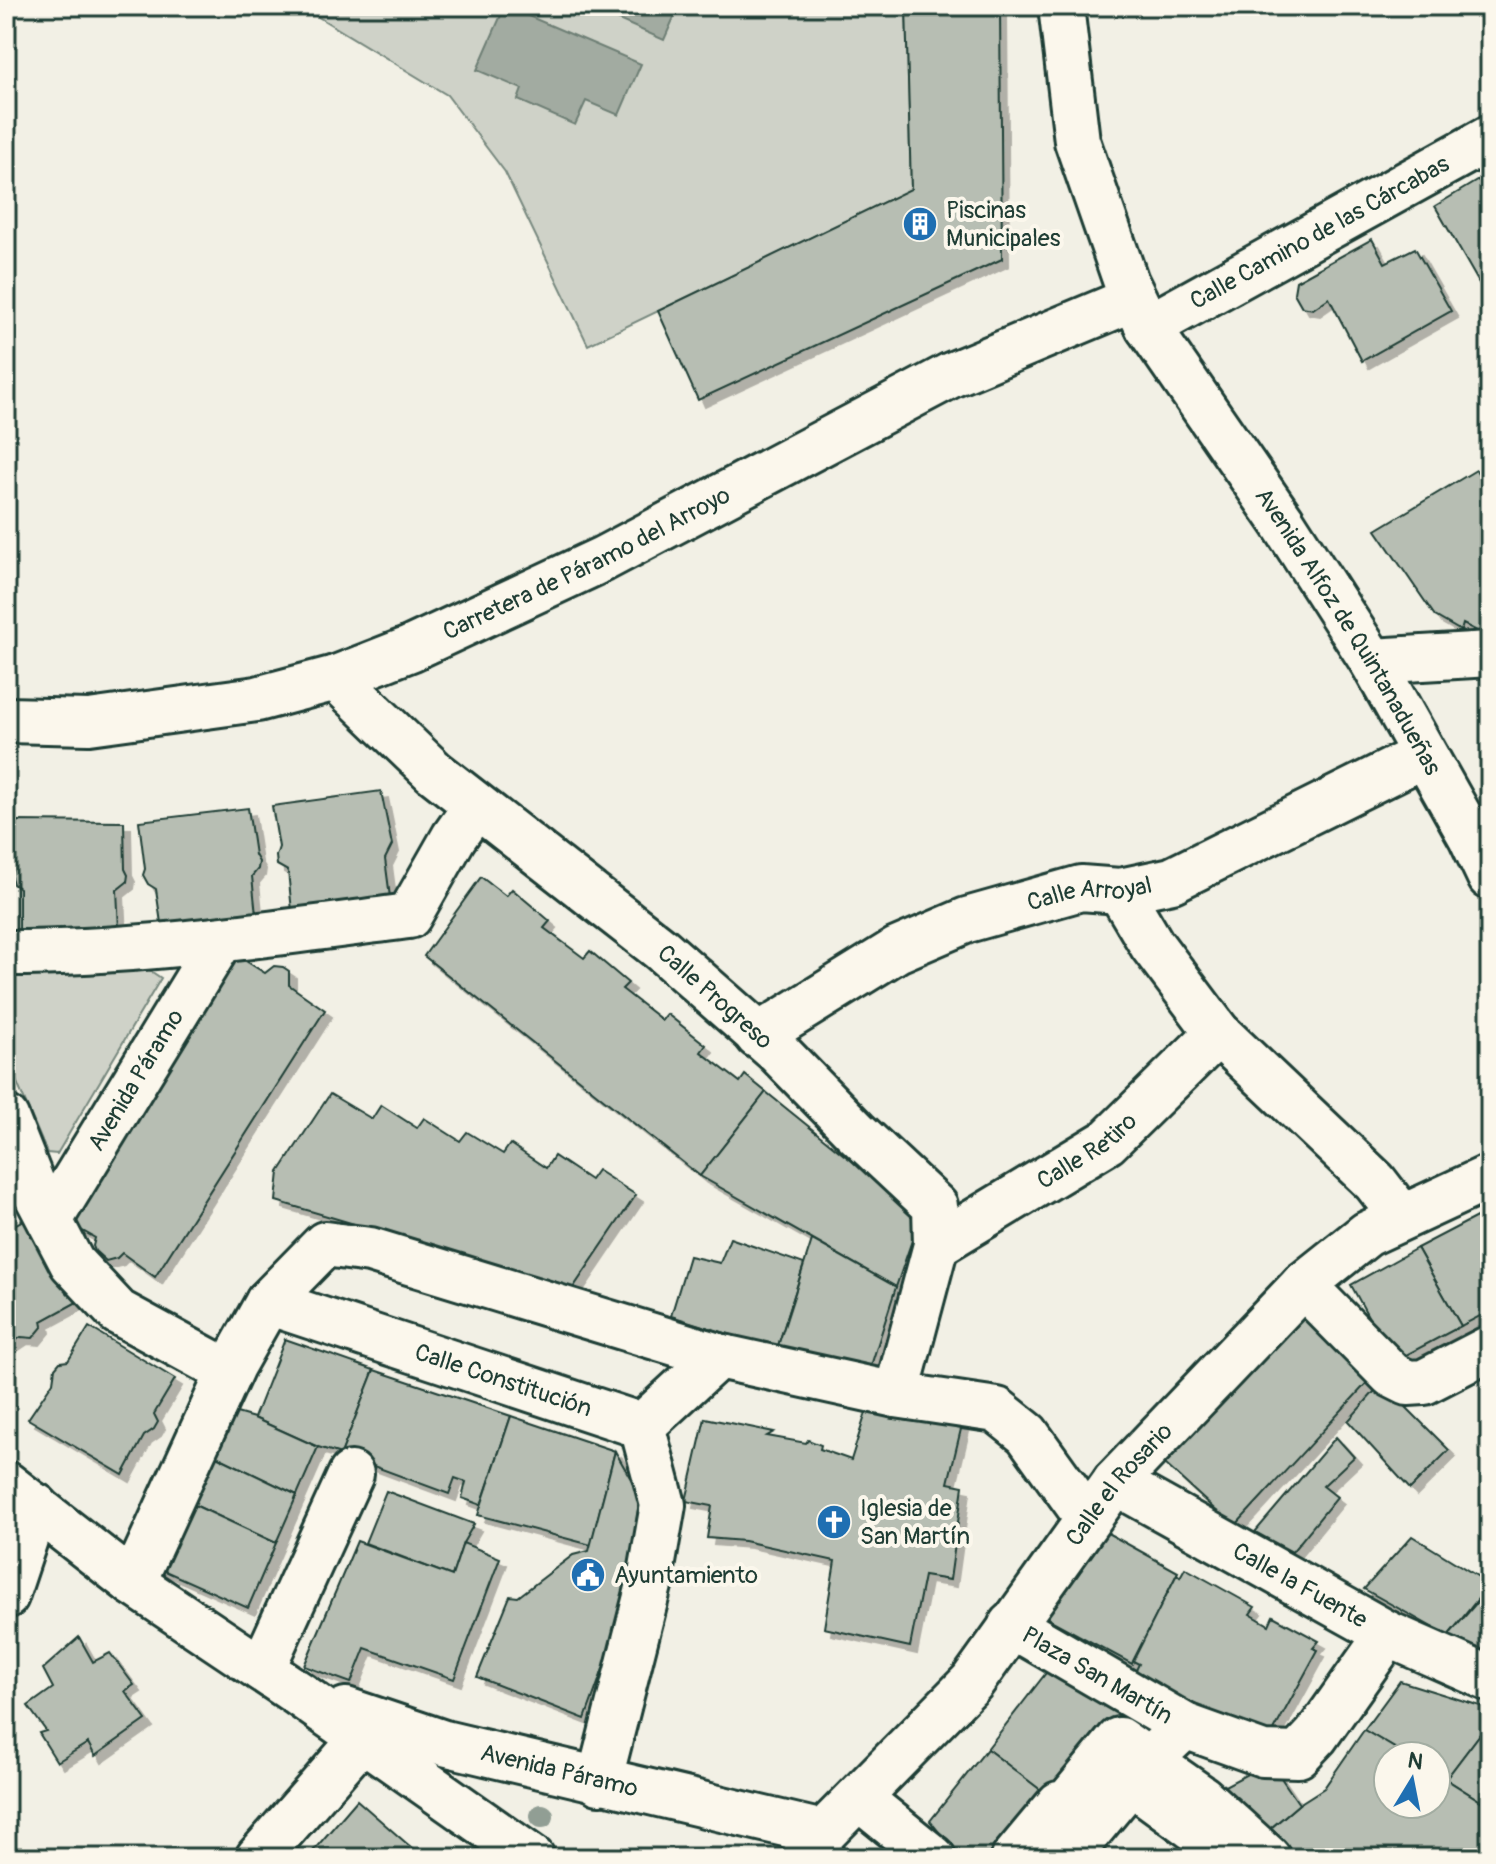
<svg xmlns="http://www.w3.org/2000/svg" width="1496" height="1864" font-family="Pangolin,sans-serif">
  <defs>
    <filter id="shadow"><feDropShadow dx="7" dy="7" stdDeviation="0" flood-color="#0004"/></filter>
  </defs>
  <rect width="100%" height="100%" fill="#f2f0e5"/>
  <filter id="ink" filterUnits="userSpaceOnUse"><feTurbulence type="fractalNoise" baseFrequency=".0125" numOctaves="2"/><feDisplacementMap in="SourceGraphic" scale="16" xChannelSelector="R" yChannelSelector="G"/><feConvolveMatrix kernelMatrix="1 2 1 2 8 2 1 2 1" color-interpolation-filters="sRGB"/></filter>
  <g filter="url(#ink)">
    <!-- green -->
    <g fill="#cfd2c8" stroke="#77887e" stroke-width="2">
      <path d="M309,6H906L911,189L588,345L505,172L447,95L307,10Z"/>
      <path d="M6,970H149L161,978L57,1154L47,1153L6,1057Z"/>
    </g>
    <!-- water -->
    <g fill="#a2aba1" stroke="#6e7f75" stroke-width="2">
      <path d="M505,6L641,64L619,115L586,101L575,125L518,100L522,89L477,70Z"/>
      <path d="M587,6H679L664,40Z"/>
    </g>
    <!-- building -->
    <g fill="#b7beb3" stroke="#1f3d34" stroke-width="2" filter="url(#shadow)">
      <path d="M906,6H1000L1002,259L698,400L658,311L911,189Z"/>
      <path d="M1490,173V287L1483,290L1435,206Z"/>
      <path d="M1372,239L1385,263L1415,248L1451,311L1362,361L1329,298L1313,309L1302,307L1294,293L1296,281Z"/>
      <path d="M1476,470L1490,491L1489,637L1463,624L1461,631L1435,616L1376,530Z"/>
      <path d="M381,791L392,845L385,859L390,897L292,911L288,871L277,865L276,856L279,847L272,806Z"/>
      <path d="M248,808L255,855L259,862L258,869L252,876L256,915L162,930L156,889L148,884L143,875L145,869L139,821Z"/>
      <path d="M14,821L124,822L125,869L128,875L127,882L117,890L119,929L19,930V888L13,884L11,877L14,864Z"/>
      <path d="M481,877L506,896L512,889L550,921L544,928L584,958L590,951L628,983L622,989L662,1020L667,1014L706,1045L701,1052L740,1082L745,1075L766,1092L700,1176L424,956Z"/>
      <path d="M233,953L265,973L274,966L283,967L289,971V985L325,1010L155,1277L122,1253L117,1258L106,1261L95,1251L93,1246L95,1238L63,1220Z"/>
      <path d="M766,1092L844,1155L922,1211L896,1287L700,1176Z"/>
      <path d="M330,1094L372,1119L381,1105L417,1128L424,1118L460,1141L467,1132L503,1154L510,1144L546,1168L554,1156L590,1180L597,1170L636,1195L573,1288L276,1201L279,1172Z"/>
      <path d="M1490,1210V1311L1461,1326L1417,1248Z"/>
      <path d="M29,1217L77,1302L42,1321L43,1326L33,1338L21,1337L6,1347V1229Z"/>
      <path d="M730,1238L804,1264L777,1349L671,1316L689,1256L720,1263Z"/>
      <path d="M812,1240L896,1287L869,1372L777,1349Z"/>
      <path d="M1417,1248L1461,1326L1393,1362L1351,1285Z"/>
      <path d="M1304,1308L1375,1374L1234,1527L1165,1464Z"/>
      <path d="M89,1327L175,1379L154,1414L158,1422L154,1429L144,1436L123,1475L28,1419L53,1382L55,1368L60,1362L68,1361Z"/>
      <path d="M285,1339L374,1370L341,1454L318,1447L254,1418Z"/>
      <path d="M374,1370L511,1416L481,1505L462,1498L466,1482L455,1478L449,1494L341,1454Z"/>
      <path d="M1382,1383L1449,1450L1410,1489L1348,1421Z"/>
      <path d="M870,1400L962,1425L948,1483L963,1486L950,1580L924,1576L910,1647L824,1628L835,1561L744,1541L707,1538L712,1506L686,1501L705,1418L774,1432L767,1436L806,1443L808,1440L821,1445L820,1449L851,1460Z"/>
      <path d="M233,1412L254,1418L318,1447L297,1495L212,1454Z"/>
      <path d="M511,1416L615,1451L591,1545L478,1515Z"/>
      <path d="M1336,1437L1354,1457L1323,1486L1337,1497L1292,1552L1255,1532Z"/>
      <path d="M615,1451L640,1495L624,1611L585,1719L477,1677L510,1596L518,1597L573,1555L589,1551Z"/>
      <path d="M212,1454L297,1495L276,1543L188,1502Z"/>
      <path d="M386,1491L474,1524L463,1543L452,1576L365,1543Z"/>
      <path d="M188,1502L276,1543L248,1608L156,1567Z"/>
      <path d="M1093,1525L1178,1572L1132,1664L1043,1616Z"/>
      <path d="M1412,1536L1490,1584L1448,1636L1364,1589Z"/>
      <path d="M357,1541L452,1576L463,1543L500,1558L454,1679L365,1648L351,1683L304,1666Z"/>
      <path d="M1185,1568L1255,1607L1250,1614L1269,1625L1273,1616L1319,1641L1313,1648L1318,1650L1271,1736L1261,1740L1135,1672L1139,1664L1133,1661L1177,1574L1180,1577Z"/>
      <path d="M1490,1587V1659L1448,1636Z"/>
      <path d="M79,1637L93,1662L110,1653L134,1685L125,1691L146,1720L95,1756L88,1743L57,1762L39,1733L46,1731L28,1706L53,1688L43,1669Z"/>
      <path d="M1056,1660L1138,1717L1063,1808L987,1749Z"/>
      <path d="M1400,1681L1490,1709V1721L1446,1779L1436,1773V1756H1408L1364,1730Z"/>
      <path d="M1490,1721V1807L1446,1779Z"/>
      <path d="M1364,1730L1408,1756H1388V1804H1436V1773L1490,1807V1858H1268L1252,1844L1299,1804L1324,1788Z"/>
      <path d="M987,1749L1059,1804L1014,1858H960L930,1821Z"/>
      <path d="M1270,1762L1299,1804L1252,1844L1202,1798Z"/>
      <path d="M357,1800L405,1842L424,1858H307Z"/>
    </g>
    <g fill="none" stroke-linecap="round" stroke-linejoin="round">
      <!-- pedestrian casing -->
      <g stroke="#1f3d34" stroke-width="50">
        <g id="pedestrian">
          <path d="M6,953C141,953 275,933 409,916L454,837L476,806"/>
          <path d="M6,1118L37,1196L72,1263L118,1312L210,1362"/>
          <path id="s1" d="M50,1220L221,940"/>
          <path d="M599,1782L649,1585L663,1505L642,1426"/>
          <path d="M1014,1858L1059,1804L1063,1808L1119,1740L1202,1798L1268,1858"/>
        </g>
      </g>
      <!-- minor casing -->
      <g stroke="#1f3d34" stroke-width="50">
        <g id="minor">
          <path id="s2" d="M1148,327L1490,138"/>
          <path d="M1372,661L1490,654"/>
          <path id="s3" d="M336,678L434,772L661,949L778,1052L856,1132L935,1206L936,1245L896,1395"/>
          <path d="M1120,891L1152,945L1218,1033L1375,1182L1402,1217"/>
          <path id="s4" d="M758,1036L897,950L967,920L1081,888L1120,891L1172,880L1424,755"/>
          <path id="s5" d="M936,1245L1107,1142L1218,1033"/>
          <path d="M1303,1285L1392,1375L1408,1383L1424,1382L1490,1348"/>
          <path id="s6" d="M268,1302L642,1426L718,1356"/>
          <path id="s7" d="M1115,1482L1388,1634L1490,1679"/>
          <path d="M6,1484L133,1583L299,1694L532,1858"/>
          <path d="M133,1583L232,1366L268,1302L325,1244L370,1250L718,1356L896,1395L997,1410L1027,1434L1088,1519"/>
          <path d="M6,1596L36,1506"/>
          <path id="s8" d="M1011,1625L1185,1726L1263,1754L1298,1755L1316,1736L1388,1634"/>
          <path d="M262,1669L351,1474"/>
          <path id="s9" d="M346,1710L444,1743L823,1833"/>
          <path d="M1131,1782L1235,1858"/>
          <path d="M859,1798L933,1858"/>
          <path d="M258,1858L362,1739"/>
          <path id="s10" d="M804,1858L823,1833L972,1682L1115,1482L1303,1285L1367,1234L1490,1177"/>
          <path d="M1067,1858L1148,1761L1185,1726"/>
        </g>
      </g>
      <!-- tertiary casing -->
      <g stroke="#1f3d34" stroke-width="50">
        <g id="tertiary">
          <path id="s11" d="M6,720L89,722L257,699L336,678L410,649L603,559L951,375L1133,299"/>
        </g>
      </g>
      <!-- secondary casing -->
      <g stroke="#1f3d34" stroke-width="50">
        <g id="secondary">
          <path id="s12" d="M1061,6L1077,141L1126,282L1148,327L1282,521L1372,661L1471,837L1490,877"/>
        </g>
      </g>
      <!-- pedestrian -->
      <use href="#pedestrian" stroke="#fbf7ec" stroke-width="44"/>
      <!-- minor -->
      <use href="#minor" stroke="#fbf7ec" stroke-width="44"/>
      <!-- tertiary -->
      <use href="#tertiary" stroke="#fbf7ec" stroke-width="44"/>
      <!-- secondary -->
      <use href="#secondary" stroke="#fbf7ec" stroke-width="44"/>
    </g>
    <!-- trees -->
    <circle fill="#919e94" cx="542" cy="1816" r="12"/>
  </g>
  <!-- icons -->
  <defs>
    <g id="building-disc" transform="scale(1.8)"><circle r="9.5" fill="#1f6fb2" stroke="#fbf7ec"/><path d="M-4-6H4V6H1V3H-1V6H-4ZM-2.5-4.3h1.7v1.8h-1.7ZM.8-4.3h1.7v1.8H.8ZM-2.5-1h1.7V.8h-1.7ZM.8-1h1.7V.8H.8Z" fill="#fff"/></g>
    <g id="church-disc" transform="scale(1.8)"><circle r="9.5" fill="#1f6fb2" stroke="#fbf7ec"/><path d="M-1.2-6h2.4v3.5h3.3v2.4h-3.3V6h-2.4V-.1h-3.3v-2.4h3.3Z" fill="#fff"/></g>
    <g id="civic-disc" transform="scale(1.8)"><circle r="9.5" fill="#1f6fb2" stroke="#fbf7ec"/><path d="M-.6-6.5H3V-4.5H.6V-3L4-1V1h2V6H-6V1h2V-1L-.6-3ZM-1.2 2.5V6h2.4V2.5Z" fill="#fff"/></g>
  </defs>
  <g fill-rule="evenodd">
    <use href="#building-disc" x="920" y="224"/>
    <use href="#church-disc" x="834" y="1522"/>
    <use href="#civic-disc" x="588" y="1575"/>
  </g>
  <g text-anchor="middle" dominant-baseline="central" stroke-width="8" stroke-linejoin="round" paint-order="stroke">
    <!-- poi labels -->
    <g font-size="24" fill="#1f3d34" stroke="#fbf7ec" text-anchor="start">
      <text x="946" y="210">Piscinas<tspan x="946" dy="28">Municipales</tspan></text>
      <text x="860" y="1508">Iglesia de<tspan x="860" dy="28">San Martín</tspan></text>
      <text x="614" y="1575">Ayuntamiento</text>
    </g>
    <!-- street labels -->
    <g font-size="24" fill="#1f3d34" stroke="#fbf7ec">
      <text stroke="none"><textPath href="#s2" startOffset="196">Calle Camino de las Cárcabas</textPath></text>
      <text stroke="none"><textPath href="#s11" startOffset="610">Carretera de Páramo del Arroyo</textPath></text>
      <text stroke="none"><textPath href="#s12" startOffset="700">Avenida Alfoz de Quintanadueñas</textPath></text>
      <text stroke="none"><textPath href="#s4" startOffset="366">Calle Arroyal</textPath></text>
      <text stroke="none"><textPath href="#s3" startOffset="496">Calle Progreso</textPath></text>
      <text stroke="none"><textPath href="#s1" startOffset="164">Avenida Páramo</textPath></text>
      <text stroke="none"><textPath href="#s5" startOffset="178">Calle Retiro</textPath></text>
      <text stroke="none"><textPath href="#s6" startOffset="248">Calle Constitución</textPath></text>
      <text stroke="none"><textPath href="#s10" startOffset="490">Calle el Rosario</textPath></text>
      <text stroke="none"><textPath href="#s7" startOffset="212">Calle la Fuente</textPath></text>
      <text stroke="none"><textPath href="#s8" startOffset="100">Plaza San Martín</textPath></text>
      <text stroke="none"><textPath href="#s9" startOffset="222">Avenida Páramo</textPath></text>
    </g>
  </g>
  <!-- margin -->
  <rect width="1496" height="1864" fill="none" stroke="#fbf7ec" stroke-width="32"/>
  <rect x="16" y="16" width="1464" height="1832" fill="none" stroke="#1f3d34" stroke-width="3" filter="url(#ink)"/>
  <!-- north arrow -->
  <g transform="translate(1412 1780) rotate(10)"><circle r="38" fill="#fbf7ec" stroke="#a3ada2" stroke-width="2"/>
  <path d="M0-6L14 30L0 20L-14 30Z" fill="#1f6fb2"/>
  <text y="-12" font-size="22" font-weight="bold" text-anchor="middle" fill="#1f3d34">N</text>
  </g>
</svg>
